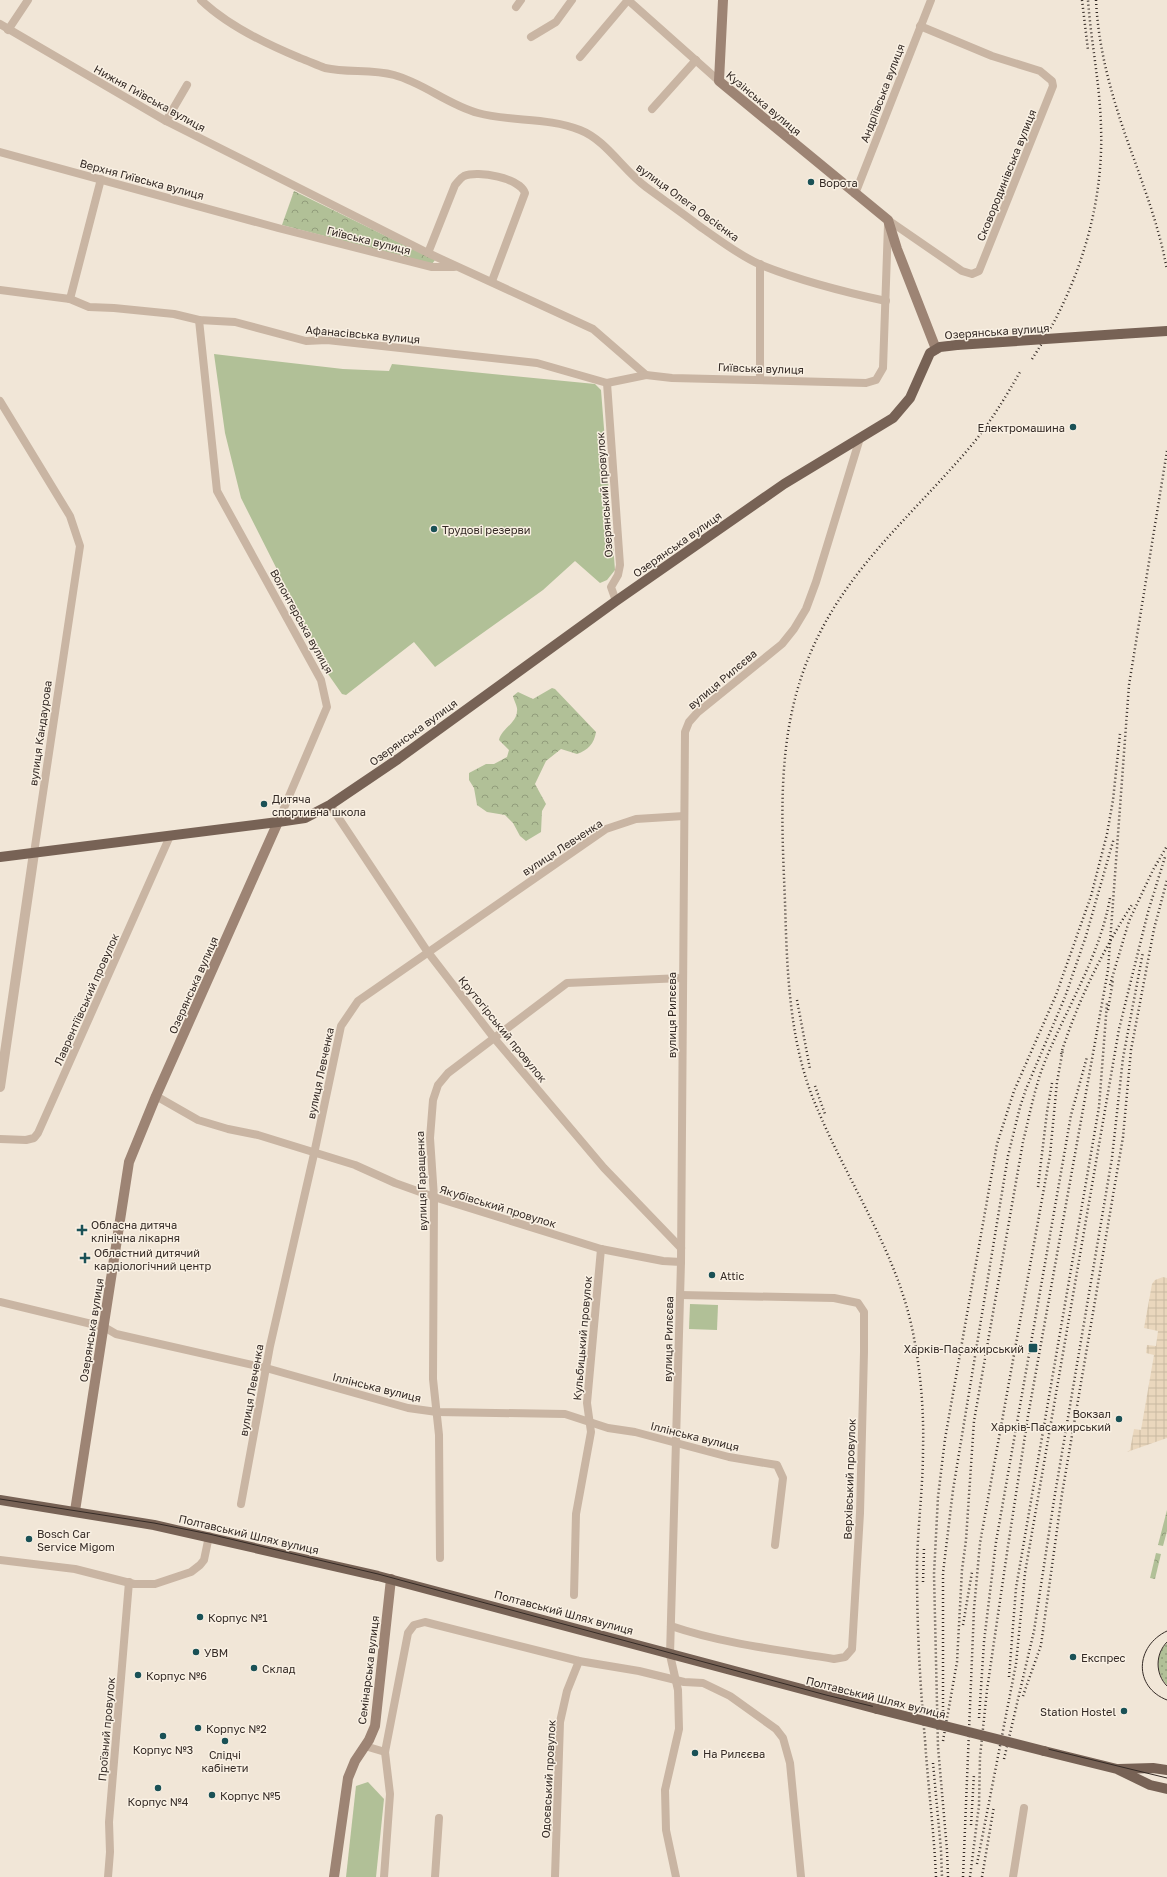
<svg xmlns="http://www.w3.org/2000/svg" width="1167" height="1877" font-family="'Golos Text',sans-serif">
  <defs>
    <pattern id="grass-dots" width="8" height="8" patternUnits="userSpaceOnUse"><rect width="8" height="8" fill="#b1c097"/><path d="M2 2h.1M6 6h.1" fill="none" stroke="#919c7b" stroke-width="1.8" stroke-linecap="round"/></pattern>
    <pattern id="forest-crowns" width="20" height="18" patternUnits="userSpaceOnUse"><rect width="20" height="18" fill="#b1c097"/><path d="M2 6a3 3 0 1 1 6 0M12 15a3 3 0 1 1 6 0" fill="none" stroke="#919c7b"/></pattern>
    <pattern id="plaza-grid" width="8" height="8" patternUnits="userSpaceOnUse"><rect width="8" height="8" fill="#ead7bd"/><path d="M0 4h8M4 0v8" fill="none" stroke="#c9b9a2"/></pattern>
  </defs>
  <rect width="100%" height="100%" fill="#f1e6d7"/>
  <!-- grass -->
  <path fill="url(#grass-dots)" d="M1167,1643V1685C1156,1674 1155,1654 1167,1643Z"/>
  <!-- forest -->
  <g fill="url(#forest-crowns)">
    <path d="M294,191L435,260L432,264L282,225Z"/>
    <path d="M552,688L555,689L596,732C594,744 588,750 577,754L561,749L546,761L535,784L546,804L542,811L541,832L526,841L520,836L513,823L505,815L487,812L477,805L474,788L469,780V773L486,764H494L507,757L509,750L499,740C501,729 517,723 517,711C518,707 514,701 513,696L518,692L533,699Z"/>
    <path d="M1167,1510V1531L1163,1546L1158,1545Z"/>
    <path d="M1156,1553L1161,1554L1155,1579L1150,1578Z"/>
  </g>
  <!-- park -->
  <g fill="#b1c097">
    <path d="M214,354L343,369L389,371L392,364L595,384L601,390L615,570L607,580L600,583L575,561L543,590L435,667L414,642L346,695L342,694L328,674L310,635L241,498L225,433Z"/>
    <path d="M690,1304L718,1305L717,1330L689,1329Z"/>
    <path d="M368,1782L384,1799L376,1877H346L356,1786Z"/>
  </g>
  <!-- plaza -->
  <path fill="url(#plaza-grid)" d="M1163,1277L1167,1278V1438L1127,1452L1130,1450L1134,1429L1141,1430L1154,1355L1146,1353L1147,1345L1156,1346L1158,1331L1144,1328L1152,1284L1155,1280Z"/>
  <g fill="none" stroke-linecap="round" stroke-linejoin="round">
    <!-- minor -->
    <g stroke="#c9b5a3" stroke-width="8">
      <path d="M201,0C228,26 266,44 300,58C308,61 317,65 325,68C348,73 371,69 394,75C424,83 448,105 478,113C511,122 548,117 580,130C606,140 623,170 646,187C665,201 684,214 702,228C721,241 740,256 761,265C801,281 844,292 886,301"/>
      <path d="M628,0L719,81"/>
      <path d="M516,7L521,0"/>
      <path d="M0,24L166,121L428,253L593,329L646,375L672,378L866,383L876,380L883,368L888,225"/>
      <path d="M8,30L28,0"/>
      <path d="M531,37L556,22L572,0"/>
      <path d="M580,57L628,0"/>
      <path d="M652,109L696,60"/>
      <path d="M166,121L187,85"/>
      <path d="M0,152L278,228L432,267H454"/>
      <path d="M855,194L931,0"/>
      <path d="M888,220L962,271L972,274L979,271L1053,86L1052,81L1040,71L992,56L920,26"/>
      <path d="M428,253L455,185C458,182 460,178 464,176C478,170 520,178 525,193L492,281"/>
      <path d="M760,264V379"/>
      <path d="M0,290L70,299L89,307L114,308L174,314L199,320L235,322L306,341L327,340L537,363L607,383L646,375"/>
      <path d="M70,299L101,179"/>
      <path d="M199,320L217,491L321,680L327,707L278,822"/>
      <path d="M607,383L620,565L618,575L611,587L616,601"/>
      <path d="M0,401L70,516L80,546L34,853"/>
      <path d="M330,805L427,951L494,1038L604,1168L681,1248"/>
      <path d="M156,1096L198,1120L228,1129L258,1135L355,1165L395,1183L434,1197L601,1249L663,1261L681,1262"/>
      <path d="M0,1139L26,1140L34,1138L38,1133L170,836"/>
      <path d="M0,1302L104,1327L116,1334L266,1368L408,1408L437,1412L565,1414L608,1428L635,1432L729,1457L777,1465L783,1478L775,1545"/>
      <path d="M241,1504L270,1346L314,1154L341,1026L358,1001L606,829L636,819L684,816"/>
      <path d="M440,1558L439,1435L433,1379L434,1197L430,1138L433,1100L438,1085L448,1073L567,983L682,978"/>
      <path d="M0,1560L75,1569L134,1584H155L191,1572L200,1565L204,1560L209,1536"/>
      <path d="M574,1595L576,1514L591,1432L587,1403L601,1249"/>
      <path d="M671,1626C724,1644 780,1650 834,1659L845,1657L852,1649L860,1513L864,1352V1312L858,1303L834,1298L680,1295"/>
      <path d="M365,1746L385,1752"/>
      <path d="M108,1877L110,1852L109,1822L129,1582"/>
      <path d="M384,1877L390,1794L385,1752L408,1633L414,1625L425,1622L579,1661L639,1671L684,1682L703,1683L730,1696L776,1729L783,1738L790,1763L801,1877"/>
      <path d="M435,1877L439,1818"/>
      <path d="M555,1877L560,1722L567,1691L579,1661"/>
      <path d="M676,1877L666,1830L665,1790L679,1729L678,1690L670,1655L681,1262L685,732L689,722L697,713L782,644L794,629L806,609L816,582L860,438"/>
      <path d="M1013,1877L1024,1808"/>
    </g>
    <!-- tertiary -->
    <path stroke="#c9b5a3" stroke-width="10" d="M0,1087L34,853"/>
    <!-- secondary -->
    <g stroke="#9d8474" stroke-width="10">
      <path d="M723,0L719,81L888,220L897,249L936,349"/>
      <path d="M75,1511L129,1162L156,1096L278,822"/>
      <path d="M334,1877L348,1778L355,1761L369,1740L375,1726L391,1579"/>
    </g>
    <!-- primary -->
    <g stroke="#776255" stroke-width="10">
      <path d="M1120,334L1167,331"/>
      <path d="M0,857L278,822L305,818L330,805L398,759L616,601L784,484L893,418L910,398L930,353L940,347L957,345"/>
      <path d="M0,1500L154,1525L378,1576L877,1709"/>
      <path d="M1044,1751L1117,1769L1150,1785L1167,1789"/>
      <path d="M1119,1769L1153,1768L1167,1770"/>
    </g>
    <!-- tram -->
    <g stroke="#342a25" stroke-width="1">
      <path d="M0,1499L154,1523L209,1534L378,1574L826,1695L1167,1778"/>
      <path d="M1167,1631C1135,1646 1133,1687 1167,1700"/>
      <path d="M1167,1642C1155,1654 1155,1674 1167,1686"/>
    </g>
    <!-- rail -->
    <g stroke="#342a25" stroke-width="2.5" stroke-dasharray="1 3" stroke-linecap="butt">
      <path d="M1082,0L1088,50"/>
      <path d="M1096,0C1098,44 1109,86 1123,128C1139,175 1158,220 1167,270"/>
      <path d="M1032,359C1077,291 1104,209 1101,127C1100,84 1091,42 1088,0"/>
      <path d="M1110,985L1129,921L1153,870L1167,846"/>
      <path d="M797,1000L810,1069"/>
      <path d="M1108,1010L1113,980"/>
      <path d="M1061,1054C1078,1000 1103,950 1133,903"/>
      <path d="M815,1086L825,1114"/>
      <path d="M1038,1187L1047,1112L1052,1083"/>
      <path d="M923,1582L924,1548"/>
      <path d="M963,1625L972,1572"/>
      <path d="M1009,1677L1016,1588L1099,1107L1107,1003"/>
      <path d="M1023,1696L1041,1645L1062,1494L1123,1137L1131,1050L1154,929L1167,880"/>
      <path d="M943,1715V1573L953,1490L1008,1156L1020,1107L1026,1089L1065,997L1086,936L1114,838"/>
      <path d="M979,1718L984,1642L996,1542L1066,1144L1071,1115L1087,1057"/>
      <path d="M943,1741L957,1662L962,1570L966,1540L974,1421L1023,1142C1030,1113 1036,1081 1048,1054C1070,1002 1100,954 1110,898"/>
      <path d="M1004,1759L1034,1631L1054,1500L1112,1158L1123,1058L1143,952"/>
      <path d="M933,1763L941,1850L942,1877"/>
      <path d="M971,1825L974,1774"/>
      <path d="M977,1864L1016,1664L1025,1573L1119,1029L1148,912L1165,857"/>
      <path d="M936,1877C934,1831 928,1786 925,1740C920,1684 917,1628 917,1571C917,1531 923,1491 923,1450C924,1412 921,1375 914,1338C899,1255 849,1185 817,1108C789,1045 787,970 785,902C782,827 777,751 801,678C834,578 906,523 971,446C990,423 1005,398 1020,372"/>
      <path d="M948,1877L947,1850L938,1747L934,1574L938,1497L945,1439L997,1144L1014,1091L1056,995L1091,896L1107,834L1113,800L1120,734"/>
      <path d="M963,1877L974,1609L980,1543L1050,1155L1057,1082L1063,1049"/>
      <path d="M970,1877L979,1805L980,1757L987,1690L1008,1546L1028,1416L1108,970L1129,685L1167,451"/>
      <path d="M982,1877L994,1806"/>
    </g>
    <!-- primary-bridge -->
    <g stroke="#776255" stroke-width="10">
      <path d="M957,345L1120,334"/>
      <path d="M877,1709L1044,1751"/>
    </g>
  </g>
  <!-- markers -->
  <g fill="#1a5156" stroke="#f9f0e3" stroke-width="1.5">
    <circle cx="811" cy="182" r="4"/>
    <circle cx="1073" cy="427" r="4"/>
    <circle cx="434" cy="529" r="4"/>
    <circle cx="264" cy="804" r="4"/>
    <path d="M80 1224h4v4h4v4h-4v4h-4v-4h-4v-4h4z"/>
    <path d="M83 1252h4v4h4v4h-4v4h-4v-4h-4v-4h4z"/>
    <circle cx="712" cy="1275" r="4"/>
    <rect x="1028" y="1343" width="10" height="10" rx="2"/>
    <circle cx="1119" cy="1419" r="4"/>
    <circle cx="29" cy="1539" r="4"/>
    <circle cx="200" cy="1617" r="4"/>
    <circle cx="196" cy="1652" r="4"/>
    <circle cx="1073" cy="1657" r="4"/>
    <circle cx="254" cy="1668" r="4"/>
    <circle cx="138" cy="1675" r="4"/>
    <circle cx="1124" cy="1711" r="4"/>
    <circle cx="198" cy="1728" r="4"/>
    <circle cx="163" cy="1736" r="4"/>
    <circle cx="225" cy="1741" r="4"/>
    <circle cx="695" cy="1753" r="4"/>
    <circle cx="158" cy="1788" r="4"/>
    <circle cx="212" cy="1795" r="4"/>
  </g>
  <g text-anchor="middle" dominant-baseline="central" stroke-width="3" stroke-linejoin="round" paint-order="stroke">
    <!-- street labels -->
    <g font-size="11" fill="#342a25" stroke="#f9f0e3">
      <text transform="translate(882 93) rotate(-69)">Андріївська вулиця</text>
      <text transform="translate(150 98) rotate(29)">Нижня Гиївська вулиця</text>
      <text transform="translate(764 103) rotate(40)">Кузінська вулиця</text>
      <text transform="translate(1006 175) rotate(-68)">Сковородинівська вулиця</text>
      <text transform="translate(142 179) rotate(15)">Верхня Гиївська вулиця</text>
      <text transform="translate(688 202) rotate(36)">вулиця Олега Овсієнка</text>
      <text transform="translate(369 240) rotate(14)">Гиївська вулиця</text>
      <text transform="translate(997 331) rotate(-4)">Озерянська вулиця</text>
      <text transform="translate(363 334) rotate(5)">Афанасівська вулиця</text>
      <text transform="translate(761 368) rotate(2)">Гиївська вулиця</text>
      <text transform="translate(604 495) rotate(-94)">Озерянський провулок</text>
      <text transform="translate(677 544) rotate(-35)">Озерянська вулиця</text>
      <text transform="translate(302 621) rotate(61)">Волонтерська вулиця</text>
      <text transform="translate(722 679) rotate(-40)">вулиця Рилєєва</text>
      <text transform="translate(413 732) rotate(-36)">Озерянська вулиця</text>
      <text transform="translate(40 733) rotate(-82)">вулиця Кандаурова</text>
      <text transform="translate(562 847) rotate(-33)">вулиця Левченка</text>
      <text transform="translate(193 985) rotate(-66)">Озерянська вулиця</text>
      <text transform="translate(86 999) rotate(-66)">Лаврентіївський провулок</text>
      <text transform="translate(671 1015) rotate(-90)">вулиця Рилєєва</text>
      <text transform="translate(503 1029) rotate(51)">Крутогірський провулок</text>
      <text transform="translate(320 1073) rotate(-78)">вулиця Левченка</text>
      <text transform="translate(421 1181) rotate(-92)">вулиця Гаращенка</text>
      <text transform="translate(498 1206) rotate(17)">Якубівський провулок</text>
      <text transform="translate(91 1330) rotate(-81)">Озерянська вулиця</text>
      <text transform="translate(582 1338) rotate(-85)">Кульбицький провулок</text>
      <text transform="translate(668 1339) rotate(-89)">вулиця Рилєєва</text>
      <text transform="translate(377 1387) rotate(14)">Іллінська вулиця</text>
      <text transform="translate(251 1390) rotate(-80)">вулиця Левченка</text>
      <text transform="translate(695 1436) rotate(14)">Іллінська вулиця</text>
      <text transform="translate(849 1479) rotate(-88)">Верхівський провулок</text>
      <text transform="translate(249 1534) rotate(13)">Полтавський Шлях вулиця</text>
      <text transform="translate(564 1612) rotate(15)">Полтавський Шлях вулиця</text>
      <text transform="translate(368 1670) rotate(-83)">Семінарська вулиця</text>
      <text transform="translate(876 1697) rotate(14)">Полтавський Шлях вулиця</text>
      <text transform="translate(106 1729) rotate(-85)">Проїзний провулок</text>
      <text transform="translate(548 1779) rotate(-87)">Одоєвський провулок</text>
    </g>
    <!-- poi labels -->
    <g font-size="11" fill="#342a25" stroke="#f9f0e3" text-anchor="start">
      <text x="819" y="182">Ворота</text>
      <text x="1065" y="427" text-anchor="end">Електромашина</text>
      <text x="442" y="529">Трудові резерви</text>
      <text x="272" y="798">Дитяча<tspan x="272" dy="13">спортивна школа</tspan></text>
      <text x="91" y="1224">Обласна дитяча<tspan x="91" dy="13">клінічна лікарня</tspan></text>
      <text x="94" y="1252">Областний дитячий<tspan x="94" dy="13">кардіологічний центр</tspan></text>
      <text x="720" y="1275">Attic</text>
      <text x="1024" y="1348" text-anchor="end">Харків-Пасажирський</text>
      <text x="1111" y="1413" text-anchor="end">Вокзал<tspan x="1111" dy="13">Харків-Пасажирський</tspan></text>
      <text x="37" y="1533">Bosch Car<tspan x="37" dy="13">Service Migom</tspan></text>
      <text x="208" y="1617">Корпус №1</text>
      <text x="204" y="1652">УВМ</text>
      <text x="1081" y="1657">Експрес</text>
      <text x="262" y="1668">Склад</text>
      <text x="146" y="1675">Корпус №6</text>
      <text x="1116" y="1711" text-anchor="end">Station Hostel</text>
      <text x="206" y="1728">Корпус №2</text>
      <text x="163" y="1749" text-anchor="middle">Корпус №3</text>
      <text x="703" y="1753">На Рилєєва</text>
      <text x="225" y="1754" text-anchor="middle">Слідчі<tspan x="225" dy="13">кабінети</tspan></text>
      <text x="220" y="1795">Корпус №5</text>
      <text x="158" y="1801" text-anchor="middle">Корпус №4</text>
    </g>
  </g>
</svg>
